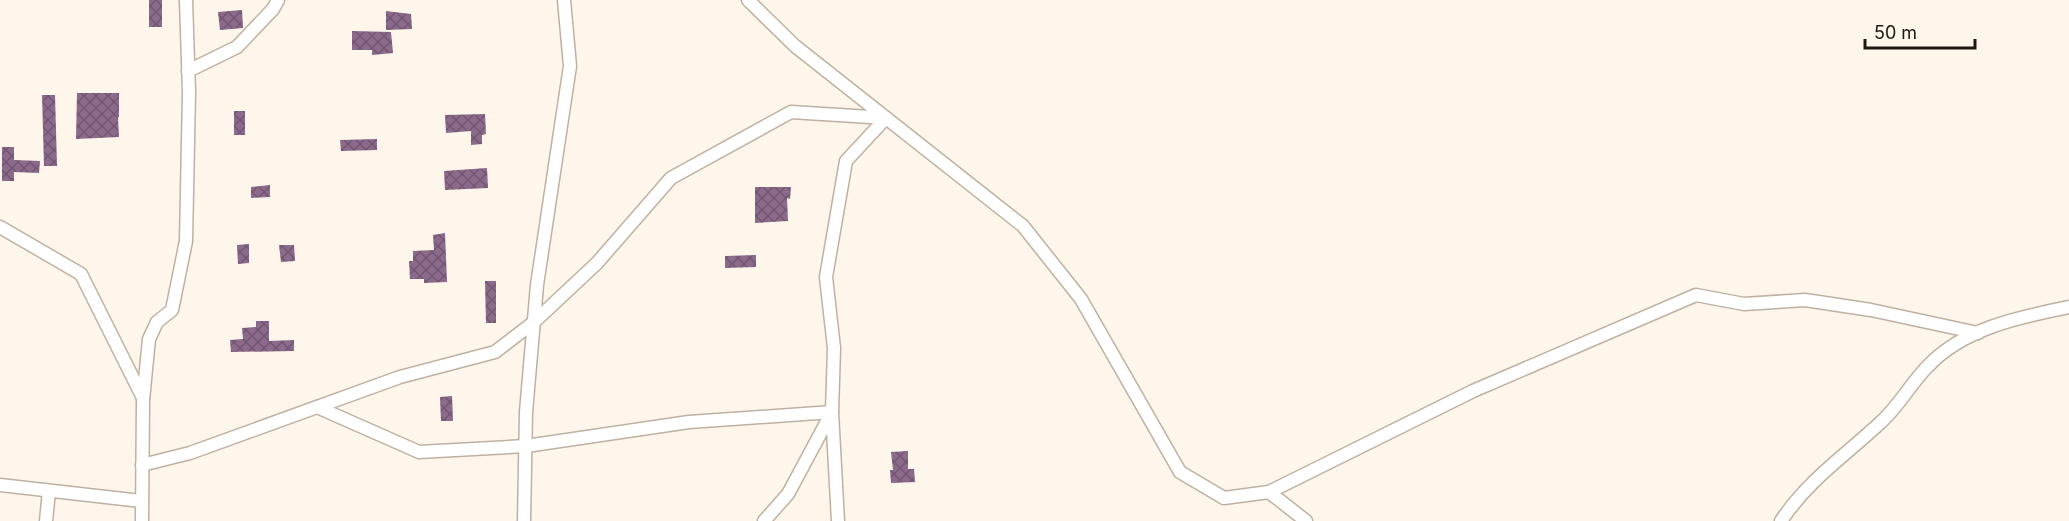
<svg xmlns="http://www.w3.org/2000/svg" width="2069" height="521" font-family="Inter,sans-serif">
  <defs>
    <pattern id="building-cross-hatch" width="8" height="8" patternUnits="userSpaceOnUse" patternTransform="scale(1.5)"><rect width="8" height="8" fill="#8c6a8c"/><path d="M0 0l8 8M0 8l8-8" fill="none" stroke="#725671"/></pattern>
  </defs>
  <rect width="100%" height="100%" fill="#fef5eb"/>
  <!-- building -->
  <g fill="url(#building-cross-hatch)">
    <rect x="149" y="0" width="13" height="27"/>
    <path d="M242,10L243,28L220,30L218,12Z"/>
    <path d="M386,11L411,14L412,29L386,30Z"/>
    <path d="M352,31L391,32L393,53L372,55V50H352Z"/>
    <path d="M77,93H119V117H118L119,137L76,139Z"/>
    <path d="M42,95H55L57,166H44Z"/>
    <rect x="234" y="111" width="11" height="24"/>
    <path d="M485,114L486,134L482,135V144L471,145V131L446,133L445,115Z"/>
    <path d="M377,139V150L341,151L340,140Z"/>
    <path d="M2,147H14V160L40,161L39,173L14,172V181H2Z"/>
    <path d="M487,168L488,188L445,190L444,171Z"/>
    <path d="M270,185V197L251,198V187Z"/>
    <path d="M755,187H791L790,199L787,198L788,221L755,223Z"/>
    <path d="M445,233L447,282L424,283V279H410L409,261H413V251L434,250L433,235Z"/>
    <path d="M249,244V263L238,264L237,245Z"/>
    <path d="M279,245H294L295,261L281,262Z"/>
    <path d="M756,255V267L725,268V256Z"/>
    <path d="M485,281H496V323H486Z"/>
    <path d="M256,321H269V341L294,340V351L231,352L230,340L243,339L242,328L256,327Z"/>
    <path d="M452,396L453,421H441L440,397Z"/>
    <path d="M908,451V469H914L915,482L891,483L890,470H893L891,452Z"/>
  </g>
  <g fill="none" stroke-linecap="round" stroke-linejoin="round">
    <!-- street casing -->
    <g stroke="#bfb1a1" stroke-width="15">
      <g id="street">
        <path d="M748,0L795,46L1023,226L1081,299L1180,472L1224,498L1269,492L1473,391L1696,295L1744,304L1805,300L1871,310L1978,333"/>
        <path d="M188,71L237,47L273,9L278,0"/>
        <path d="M0,227L81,274L143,398"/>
        <path d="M317,407L419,452L526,446L689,422L832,412L834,348L826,277L846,161L886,118"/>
        <path d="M142,465L190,453L400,377L495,352L534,322L597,263L671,178L791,112L886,118"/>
        <path d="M0,485L141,501"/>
        <path d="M1269,492L1306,521"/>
        <path d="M46,521L49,491"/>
        <path d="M142,521L143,400L149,339L157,322L172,310L186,241L189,92L186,0"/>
        <path d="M524,521L526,412L537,285L570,66L564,0"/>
        <path d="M764,521L788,494L832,412L838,521"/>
        <path d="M1781,521C1809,479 1846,455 1881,422C1899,406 1911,383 1928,366C1964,328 2020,317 2069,307"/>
      </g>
    </g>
    <!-- street -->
    <use href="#street" stroke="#fff" stroke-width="12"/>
  </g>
  <!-- scale -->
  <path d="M1865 39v9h110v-9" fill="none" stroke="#1d1812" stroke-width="3"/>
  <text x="1874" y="39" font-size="18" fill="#1d1812" stroke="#fef5eb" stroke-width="4.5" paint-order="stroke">50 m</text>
</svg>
